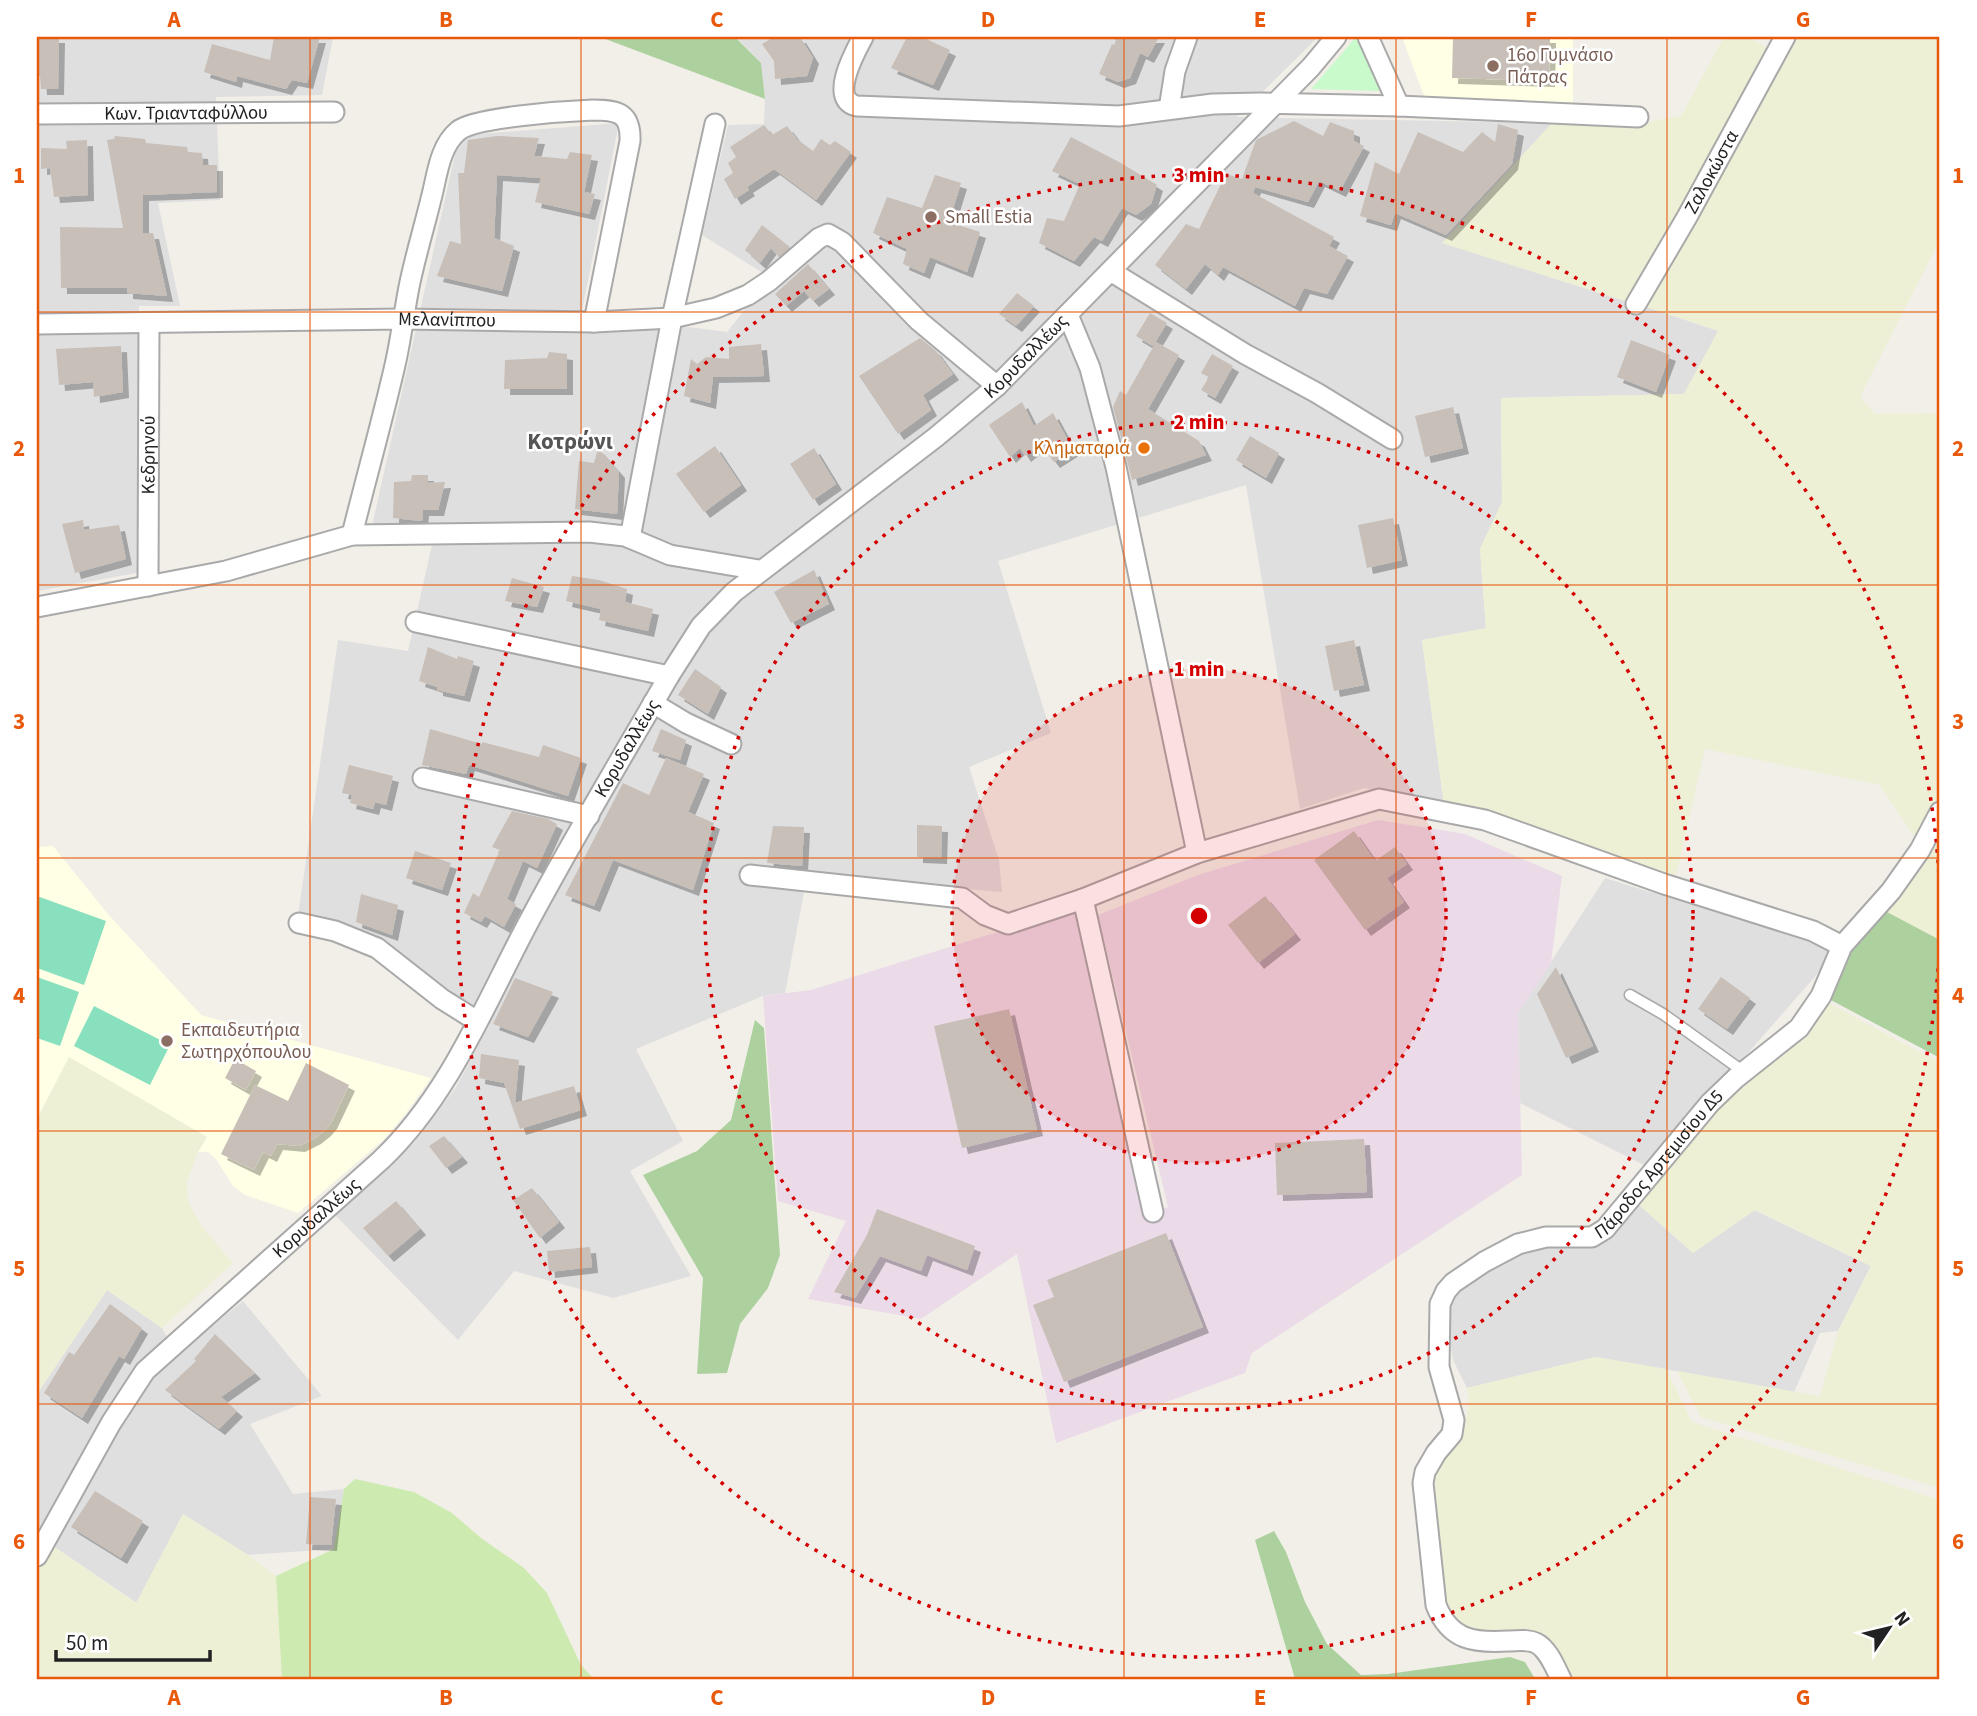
<svg xmlns="http://www.w3.org/2000/svg" width="1977" height="1716" font-family="'Source Sans 3',sans-serif">
  <defs>
    <filter id="shadow"><feDropShadow dx="6" dy="6" stdDeviation="0" flood-color="#0004"/></filter>
  </defs>
  <rect width="100%" height="100%" fill="#f2efe9"/>
  <!-- residential -->
  <g fill="#e0dfdf">
    <path d="M37,37H333L322,95L216,97L220,200L158,203L180,306H139L137,573L37,591Z"/>
    <path d="M739,37H1318L1237,117L1552,123L1443,243L1719,330L1684,394L1501,398L1502,502L1480,549L1486,629L1422,640L1444,805L1364,788L1300,809L1246,485L998,561L1051,733L969,767L999,860L1002,892L807,876L785,993L763,996L636,1049L683,1141L630,1171L691,1276L613,1298L514,1271L458,1340L335,1215L415,1142L456,1087L490,1024L443,993L298,916L338,640L408,651L436,527L372,526L455,154L467,135L619,123L578,331L689,327L727,332L750,303L779,283L702,235L728,125L764,124L765,99L761,63L738,39Z"/>
    <path d="M1605,878L1830,948L1819,972L1648,1167L1520,1103L1518,1013Z"/>
    <path d="M1638,1204L1693,1253L1754,1210L1871,1266L1838,1331L1820,1333L1794,1392L1596,1357L1467,1388L1453,1360L1450,1341L1451,1303L1460,1284L1518,1252L1549,1242L1594,1245Z"/>
    <path d="M107,1290L162,1328L177,1355L243,1301L322,1396L250,1424L293,1494L344,1489L334,1549L248,1555L183,1514L137,1603L37,1535V1394Z"/>
  </g>
  <!-- industrial -->
  <path fill="#ebdbe8" d="M1378,820L1465,834L1562,876L1551,963L1518,1013L1522,1175L1252,1353L1245,1373L1056,1443L1017,1254L921,1319L808,1299L846,1221L778,1201L763,996L811,990L988,935L1076,911L1145,1215L1168,1207L1098,915L1198,875Z"/>
  <!-- education -->
  <g fill="#ffffe5">
    <path d="M1402,37H1573V103L1424,96Z"/>
    <path d="M53,846L107,913L201,1015L431,1078L406,1113L384,1139L298,1213L245,1195L233,1186L216,1159L208,1152H198L207,1137L69,1058L37,1119V847Z"/>
  </g>
  <!-- farmland -->
  <g fill="#eef0d5">
    <path d="M1724,37H1747L1767,48L1700,183L1631,303L1442,243L1552,123L1635,124L1681,116Z"/>
    <path d="M1795,37H1940V239L1860,397L1875,414L1940,413V797L1923,829L1913,835L1880,785L1705,749L1676,876L1503,818L1444,805L1422,640L1486,628L1480,549L1502,502L1501,398L1684,394L1718,331L1646,307Z"/>
    <path d="M1940,832V940L1885,911L1923,866Z"/>
    <path d="M1825,1001L1940,1063V1488L1701,1417L1677,1371L1820,1396L1838,1331L1871,1266L1755,1210L1693,1253L1638,1204L1682,1148L1730,1094L1750,1081L1803,1033Z"/>
    <path d="M69,1057L207,1137L198,1152L187,1182L188,1202L202,1227L233,1263L162,1328L107,1290L37,1394V1119Z"/>
    <path d="M1596,1357L1666,1369L1692,1422L1940,1500V1679H1567L1544,1636L1464,1630L1442,1605L1431,1482L1434,1469L1452,1447L1465,1425L1469,1403L1467,1388Z"/>
    <path d="M183,1514L248,1555L276,1576L282,1679H37V1575L40,1556L47,1542L136,1603Z"/>
  </g>
  <!-- grass -->
  <path fill="#cdebb0" d="M355,1479L414,1492L452,1513L481,1538L524,1568L547,1593L581,1665L594,1679H282L276,1576L334,1549L344,1489Z"/>
  <!-- forest -->
  <g fill="#add19e">
    <path d="M600,37H735L761,63L765,99Z"/>
    <path d="M1885,911L1940,940V1058L1827,998L1856,944Z"/>
    <path d="M755,1020L764,1028L780,1255L768,1288L740,1324L727,1373L697,1374L703,1278L643,1175L697,1151L731,1120Z"/>
    <path d="M1274,1531L1286,1552L1305,1602L1327,1644L1361,1675L1388,1674L1510,1657L1525,1662L1535,1679H1295L1255,1540Z"/>
  </g>
  <!-- park -->
  <path fill="#c8facc" d="M1356,37L1380,91L1311,89Z"/>
  <!-- pitch -->
  <g fill="#88e0be">
    <path d="M37,896L106,921L84,985L37,968Z"/>
    <path d="M37,977L79,992L60,1046L37,1038Z"/>
    <path d="M94,1006L170,1045L150,1085L74,1046Z"/>
  </g>
  <!-- building -->
  <g fill="#c7bfb8" filter="url(#shadow)">
    <path d="M37,37H59L58,89H41L40,76H37Z"/>
    <path d="M274,37H320L307,83L292,80L286,89L237,76L236,82L204,72L212,44L270,60Z"/>
    <path d="M774,37H800L813,58L807,76L775,79L774,61L762,44Z"/>
    <path d="M907,37H922L950,50L933,85L891,68Z"/>
    <path d="M1109,37H1159L1148,57L1140,53L1130,78L1118,82L1099,74L1112,44L1114,45L1116,40Z"/>
    <path d="M1453,37H1550L1549,81L1452,78Z"/>
    <path d="M1294,121L1323,136L1330,122L1354,131V141L1364,146L1340,191L1319,181L1308,202L1255,187L1253,193L1334,237L1329,246L1348,256L1327,294L1304,288L1295,306L1223,267L1218,275L1205,264L1186,289L1155,265L1186,224L1199,229L1226,174L1242,179L1256,140Z"/>
    <path d="M1498,124L1518,130L1512,164L1446,235L1395,213L1391,225L1360,216L1375,162L1399,174L1418,132L1463,152L1482,132L1495,142Z"/>
    <path d="M764,125L772,135L787,126L797,139L813,151L821,139L830,145L835,141L851,152L816,200L774,169L747,187L749,190L735,199L724,179L733,173L728,163L736,157L730,147Z"/>
    <path d="M115,136L145,139L146,143L187,147L188,152L202,153L203,165H217V192L143,195V233H153L167,296L127,293V288H61L60,227L123,228L107,140L114,139Z"/>
    <path d="M497,136L539,138L534,156L567,159L570,152L592,155L584,192L595,194L589,214L535,202L541,178L497,175L494,238L514,246L502,291L437,276L450,241L461,244L458,173H464L468,140Z"/>
    <path d="M1071,137L1121,163L1157,185L1151,204L1136,215L1122,208L1102,241L1094,237L1074,261L1039,243L1047,218L1064,221L1080,184L1052,171Z"/>
    <path d="M87,140L88,195L54,197L50,168L41,169V148L67,149L66,141Z"/>
    <path d="M935,175L961,183L949,222L980,232L967,272L930,257L924,273L903,264L907,249L873,233L887,197L922,208Z"/>
    <path d="M762,225L790,247L779,257L771,248L760,263L745,250Z"/>
    <path d="M808,264L829,289L813,301L804,291L786,306L775,294Z"/>
    <path d="M1017,293L1034,306L1016,326L999,314Z"/>
    <path d="M1150,313L1167,323L1153,346L1136,336Z"/>
    <path d="M920,338L935,350L953,374L923,395L931,410L898,434L859,376Z"/>
    <path d="M1631,340L1670,355L1656,392L1617,377Z"/>
    <path d="M1156,342L1179,355L1148,409L1199,441L1206,455L1132,480L1113,407L1120,391L1126,395Z"/>
    <path d="M761,344L764,376L713,377L710,403L684,396L691,359L697,364L706,357L729,359V347Z"/>
    <path d="M121,346L123,392L94,397L93,382L59,385L56,349Z"/>
    <path d="M549,352L567,354V389H504L505,360L547,358Z"/>
    <path d="M1212,354L1233,366L1215,398L1201,390L1209,377L1201,373Z"/>
    <path d="M1022,402L1034,426L1053,413L1073,450L1054,462L1040,444L1025,456L1020,448L1010,457L989,425Z"/>
    <path d="M1453,407L1463,448L1425,457L1415,416Z"/>
    <path d="M1250,436L1279,453L1266,478L1236,460Z"/>
    <path d="M715,446L741,485L704,512L676,474Z"/>
    <path d="M598,448L619,472L617,514L575,509L579,461L594,463Z"/>
    <path d="M814,448L836,484L813,500L790,464Z"/>
    <path d="M412,475H428V483L445,482L438,510H423L422,521L393,518L394,482L411,481Z"/>
    <path d="M1393,518L1402,560L1367,568L1358,525Z"/>
    <path d="M83,520L84,530L119,525L126,559L75,573L62,524Z"/>
    <path d="M814,570L829,604L791,623L774,592Z"/>
    <path d="M572,576L599,580L627,589L625,602L653,609L648,631L599,620L601,609L566,601Z"/>
    <path d="M512,578L544,587L537,607L505,601Z"/>
    <path d="M1354,640L1364,685L1334,691L1325,646Z"/>
    <path d="M428,647L457,659L458,656L474,661L464,696L437,690V687L419,681Z"/>
    <path d="M695,669L721,687L708,714L678,695Z"/>
    <path d="M430,729L482,744V742L539,757L543,745L581,758L568,796L469,765L466,774L422,765Z"/>
    <path d="M661,729L686,740L680,760L652,751Z"/>
    <path d="M666,758L704,774L688,812L714,823L693,890L613,860L594,906L565,895L623,783L649,795Z"/>
    <path d="M349,765L393,776L386,805L375,802L373,809L350,803L352,795L342,793Z"/>
    <path d="M512,811L548,819L557,824L537,868L523,861L507,899L516,904L504,927L485,916L481,922L464,913L473,893L479,897L500,850L492,847Z"/>
    <path d="M917,825L942,826L941,858L917,857Z"/>
    <path d="M773,826L804,827L802,866L767,863Z"/>
    <path d="M1354,831L1375,861L1395,847L1407,864L1387,878L1404,902L1365,930L1314,860Z"/>
    <path d="M415,851L451,863L442,890L406,878Z"/>
    <path d="M361,894L398,905L392,935L356,922Z"/>
    <path d="M1265,896L1295,934L1258,963L1228,925Z"/>
    <path d="M1556,967L1593,1046L1566,1058L1537,994Z"/>
    <path d="M1721,977L1750,998L1727,1029L1698,1009Z"/>
    <path d="M515,978L553,992L528,1037L493,1024Z"/>
    <path d="M1009,1009L1037,1130L962,1148L934,1026Z"/>
    <path d="M481,1054L519,1060L515,1103L574,1086L581,1110L520,1129L504,1083L479,1078Z"/>
    <path d="M235,1059L256,1071L246,1090L225,1078Z"/>
    <path d="M306,1063L349,1085L331,1123L325,1130L315,1138L299,1146L277,1144L271,1156L263,1152L254,1170L221,1154L255,1085L288,1101Z"/>
    <path d="M444,1136L462,1157L446,1168L429,1146Z"/>
    <path d="M1364,1139L1367,1192L1277,1195L1275,1143Z"/>
    <path d="M532,1188L559,1222L540,1238L513,1200Z"/>
    <path d="M396,1201L420,1229L388,1256L363,1228Z"/>
    <path d="M877,1209L975,1246L967,1270L927,1255L921,1271L880,1256L855,1298L834,1292L867,1235Z"/>
    <path d="M1166,1233L1203,1327L1064,1382L1033,1305L1054,1297L1047,1280Z"/>
    <path d="M590,1247L592,1267L549,1272L547,1251Z"/>
    <path d="M110,1304L142,1328L124,1359L119,1356L82,1418L44,1393L69,1352L74,1355Z"/>
    <path d="M215,1334L255,1373L221,1397L237,1411L219,1429L165,1390L196,1361L194,1359Z"/>
    <path d="M95,1491L143,1521L121,1558L71,1527Z"/>
    <path d="M310,1497L336,1499L331,1545L306,1544Z"/>
  </g>
  <g fill="none" stroke-linecap="round" stroke-linejoin="round">
    <!-- service casing -->
    <g stroke="#a9a9a9" stroke-width="13">
      <path id="service" d="M1630,995L1663,1014L1744,1072"/>
    </g>
    <!-- minor casing -->
    <g stroke="#a9a9a9" stroke-width="23">
      <g id="minor">
        <path d="M863,37C855,52 828,100 857,106L1119,116L1213,104L1260,103L1399,106L1638,117"/>
        <path d="M1368,37L1399,106"/>
        <path d="M1169,109L1175,71L1187,37"/>
        <path id="s1" d="M37,114L334,112"/>
        <path d="M1112,272L1245,354L1317,393L1392,439"/>
        <path id="s2" d="M1636,304L1687,217L1785,37"/>
        <path d="M1068,315L1090,368L1116,467L1197,853"/>
        <path id="s3" d="M37,324L403,319L594,322L672,318L716,308L748,295L769,281L819,238L828,234L842,242L919,321L997,386"/>
        <path d="M352,535C366,478 382,422 395,365C401,339 404,313 409,287C415,257 424,228 431,199C437,177 439,147 458,131C474,117 569,111 593,110C618,110 631,113 630,141L594,322"/>
        <path d="M630,538L672,318L715,124"/>
        <path id="s4" d="M148,586L149,323"/>
        <path d="M37,607L226,571L352,535L589,532L625,536L670,555L759,570"/>
        <path d="M416,622L669,676"/>
        <path d="M653,703L686,723L731,744"/>
        <path d="M423,778L589,816"/>
        <path d="M750,875L962,898L985,915L1008,924L1083,899L1197,853L1379,799L1485,820L1664,884L1813,931L1842,946"/>
        <path d="M1083,899L1153,1212"/>
        <path d="M299,923L335,931L377,948L442,999L477,1021"/>
        <path id="s5" d="M37,1556L111,1423L145,1371L381,1160C452,1093 488,996 534,912C577,832 624,754 669,676L701,626L734,592L936,437L997,386L1311,67L1336,37"/>
        <path id="s6" d="M1561,1679C1555,1667 1548,1649 1536,1643C1528,1639 1517,1641 1508,1641C1475,1643 1450,1641 1436,1605L1423,1483L1425,1472L1436,1453L1452,1434L1454,1420L1439,1367L1440,1304L1446,1291L1453,1283L1484,1262L1518,1244L1546,1237H1592L1605,1229L1710,1103L1736,1078L1799,1028L1821,996L1842,946L1891,891L1920,850L1940,812"/>
      </g>
    </g>
    <!-- service -->
    <use href="#service" stroke="#fff" stroke-width="10"/>
    <!-- minor -->
    <use href="#minor" stroke="#fff" stroke-width="19"/>
  </g>
  <!-- grid -->
  <path fill="none" stroke="#e8590c" stroke-width="2" stroke-opacity="0.55" d="M310,37V1679M581,37V1679M853,37V1679M1124,37V1679M1396,37V1679M1667,37V1679M37,312H1940M37,585H1940M37,858H1940M37,1131H1940M37,1404H1940"/>
  <!-- distance rings -->
  <circle cx="1199" cy="916" r="247" fill="#d40000" fill-opacity=".12"/>
  <g fill="none" stroke="#d40000" stroke-width="3.5" stroke-dasharray="3.5 7">
    <circle cx="1199" cy="916" r="247"/>
    <circle cx="1199" cy="916" r="494"/>
    <circle cx="1199" cy="916" r="741"/>
  </g>
  <!-- markers -->
  <g fill="#8d6e63" stroke="#fff" stroke-width="2.5">
    <circle cx="1493" cy="66" r="7"/>
    <circle cx="931" cy="217" r="7"/>
    <circle cx="167" cy="1041" r="7"/>
  </g>
  <circle fill="#e8710a" stroke="#fff" stroke-width="2.5" cx="1144" cy="448" r="7"/>
  <g text-anchor="middle" dominant-baseline="central" stroke-width="5" stroke-linejoin="round" paint-order="stroke">
    <!-- education labels -->
    <g font-size="19" fill="#785e54" stroke="#fff" text-anchor="start">
      <text x="1507" y="55">16ο Γυμνάσιο<tspan x="1507" dy="22">Πάτρας</tspan></text>
      <text x="945" y="217">Small Estia</text>
      <text x="181" y="1030">Εκπαιδευτήρια<tspan x="181" dy="22">Σωτηρχόπουλου</tspan></text>
    </g>
    <!-- street labels -->
    <g font-size="19" fill="#222" stroke="#fff">
      <text stroke="none"><textPath href="#s1" startOffset="149">Κων. Τριανταφύλλου</textPath></text>
      <text stroke="none"><textPath href="#s2" startOffset="152">Ζαλοκώστα</textPath></text>
      <text stroke="none"><textPath href="#s3" startOffset="410">Μελανίππου</textPath></text>
      <text stroke="none"><textPath href="#s5" startOffset="1578">Κορυδαλλέως</textPath></text>
      <text stroke="none"><textPath href="#s4" startOffset="131">Κεδρηνού</textPath></text>
      <text stroke="none"><textPath href="#s5" startOffset="1012">Κορυδαλλέως</textPath></text>
      <text stroke="none"><textPath href="#s6" startOffset="749">Πάροδος Αρτεμισίου Δ5</textPath></text>
      <text stroke="none"><textPath href="#s5" startOffset="444">Κορυδαλλέως</textPath></text>
    </g>
    <!-- food labels -->
    <g font-size="19" fill="#c56008" stroke="#fff" text-anchor="end">
      <text x="1130" y="448">Κληματαριά</text>
    </g>
    <!-- quarter labels -->
    <g font-size="23" font-weight="bold" fill="#555" stroke="#fff">
      <text x="570" y="441">Κοτρώνι</text>
    </g>
  </g>
  <circle cx="1199" cy="916" r="10" fill="#d40000" stroke="#fff" stroke-width="3.5"/>
  <g font-size="21" text-anchor="middle" font-weight="bold" fill="#d40000" stroke="#fff" stroke-width="5" stroke-linejoin="round" paint-order="stroke">
    <text x="1199" y="182">3 min</text>
    <text x="1199" y="429">2 min</text>
    <text x="1199" y="676">1 min</text>
  </g>
  <!-- border -->
  <rect width="1977" height="1716" fill="none" stroke="#ffffff" stroke-width="77"/>
  <!-- north arrow -->
  <g transform="translate(1889 1628) rotate(55)" stroke="#ffffff" stroke-width="5" paint-order="stroke">
  <path d="M0-5L12 26L0 18L-12 26Z" fill="#222222"/>
  <text y="-10" font-size="19" font-weight="bold" text-anchor="middle" fill="#222222">N</text>
  </g>
  <!-- scale -->
  <path d="M56 1650v10h154v-10" fill="none" stroke="#222222" stroke-width="3.5"/>
  <text x="66" y="1650" font-size="21" fill="#222222" stroke="#ffffff" stroke-width="5" paint-order="stroke">50 m</text>
  <rect x="38" y="38" width="1900" height="1640" fill="none" stroke="#e8590c" stroke-width="2.5"/>
  <g font-size="23" text-anchor="middle" font-weight="bold" fill="#e8590c">
    <text x="174" y="27">A</text>
    <text x="446" y="27">B</text>
    <text x="717" y="27">C</text>
    <text x="988" y="27">D</text>
    <text x="1260" y="27">E</text>
    <text x="1531" y="27">F</text>
    <text x="1803" y="27">G</text>
    <text x="19" y="183">1</text>
    <text x="1958" y="183">1</text>
    <text x="19" y="456">2</text>
    <text x="1958" y="456">2</text>
    <text x="19" y="729">3</text>
    <text x="1958" y="729">3</text>
    <text x="19" y="1003">4</text>
    <text x="1958" y="1003">4</text>
    <text x="19" y="1276">5</text>
    <text x="1958" y="1276">5</text>
    <text x="19" y="1549">6</text>
    <text x="1958" y="1549">6</text>
    <text x="174" y="1705">A</text>
    <text x="446" y="1705">B</text>
    <text x="717" y="1705">C</text>
    <text x="988" y="1705">D</text>
    <text x="1260" y="1705">E</text>
    <text x="1531" y="1705">F</text>
    <text x="1803" y="1705">G</text>
  </g>
</svg>
